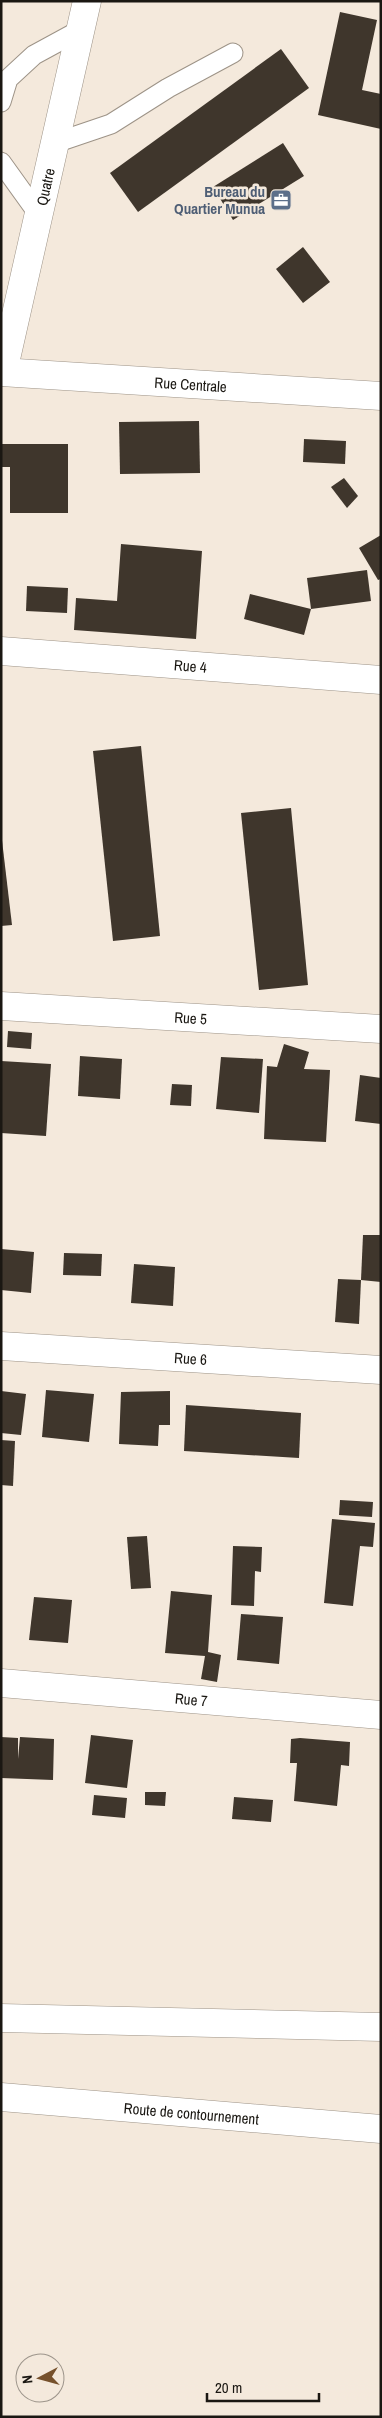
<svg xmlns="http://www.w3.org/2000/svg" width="382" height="2418" font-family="'Archivo Narrow',sans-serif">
  <rect width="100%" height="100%" fill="#f4e9dc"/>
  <!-- building -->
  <g fill="#3f362c">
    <path d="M340,12L377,20L362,90L381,94V129L318,115Z"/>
    <path d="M281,49L309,88L138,212L110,173Z"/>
    <path d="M283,143L304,176L233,220L213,187Z"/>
    <path d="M303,247L330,282L303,303L276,269Z"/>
    <path d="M199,421L200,473L120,474L119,422Z"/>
    <path d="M304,439L346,441L345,464L303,462Z"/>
    <path d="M1,444H68V513H10V467H1Z"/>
    <path d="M344,478L358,496L347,508L331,487Z"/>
    <path d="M381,535V579L378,580L359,548Z"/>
    <path d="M121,544L202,551L196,639L74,630L76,598L117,601Z"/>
    <path d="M367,570L371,601L311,609L307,578Z"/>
    <path d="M27,586L68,588L67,613L26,611Z"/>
    <path d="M250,594L311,609L304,635L244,619Z"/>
    <path d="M141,746L160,936L113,941L93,751Z"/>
    <path d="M291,808L308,985L259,990L241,813Z"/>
    <path d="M1,832L12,925L1,926Z"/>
    <path d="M8,1031L32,1033L31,1049L7,1047Z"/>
    <path d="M284,1044L309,1052L304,1069L330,1070L326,1142L264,1139L267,1066L277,1067Z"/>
    <path d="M80,1056L122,1059L120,1099L78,1096Z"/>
    <path d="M221,1057L263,1059L259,1113L216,1109Z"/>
    <path d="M1,1061L51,1064L46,1136L1,1133Z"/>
    <path d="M360,1075L381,1078V1124L355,1121Z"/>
    <path d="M172,1084L192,1085L191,1106L170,1105Z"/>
    <path d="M363,1235H381V1282L361,1280Z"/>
    <path d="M1,1249L34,1252L31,1293L1,1290Z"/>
    <path d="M64,1253L102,1254L101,1276L63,1275Z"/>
    <path d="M134,1264L175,1267L173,1306L131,1303Z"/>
    <path d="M338,1279L361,1280L359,1324L335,1322Z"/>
    <path d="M46,1390L94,1394L89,1442L42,1437Z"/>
    <path d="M1,1391L26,1394L21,1435L1,1433Z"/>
    <path d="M170,1391V1425H159L158,1446L119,1444L121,1392Z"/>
    <path d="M186,1405L301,1413L299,1458L184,1451Z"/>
    <path d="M1,1440L15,1441L13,1486L1,1485Z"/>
    <path d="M340,1500L373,1502L372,1517L339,1515Z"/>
    <path d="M332,1519L375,1523L373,1547L360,1546L353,1606L324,1603Z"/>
    <path d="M147,1536L151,1588L131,1589L127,1537Z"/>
    <path d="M233,1546L262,1547L261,1572L255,1571L254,1606L231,1605Z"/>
    <path d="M171,1591L212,1595L208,1652L221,1655L217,1682L201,1679L205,1656L165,1653Z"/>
    <path d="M34,1597L72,1600L68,1643L29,1640Z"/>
    <path d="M241,1614L283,1617L279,1664L237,1660Z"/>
    <path d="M91,1735L133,1740L127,1788L85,1783Z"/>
    <path d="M1,1737L18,1738V1759L20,1737L54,1739L53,1780L1,1778Z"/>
    <path d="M300,1738L350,1742L349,1766L341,1765L337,1806L294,1801L297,1763H290L291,1739Z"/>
    <path d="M145,1792H166L165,1806L145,1805Z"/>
    <path d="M94,1795L127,1798L125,1818L92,1815Z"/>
    <path d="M234,1797L273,1800L271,1822L232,1819Z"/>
  </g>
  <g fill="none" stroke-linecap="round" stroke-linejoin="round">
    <!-- service casing -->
    <g stroke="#9d9387" stroke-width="21">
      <g id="service">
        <path d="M1,102L8,79L34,55L80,30"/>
        <path d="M55,143L111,124L168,88L233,53"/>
        <path d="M1,162L39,215"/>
      </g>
    </g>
    <!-- minor casing -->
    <g stroke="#9d9387" stroke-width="29">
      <g id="minor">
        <path id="s1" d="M1,372L381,396"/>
        <path id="s2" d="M3,372L87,1"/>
        <path id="s3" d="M1,651L381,680"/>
        <path id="s4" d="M1,1006L381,1029"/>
        <path id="s5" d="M1,1346L381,1370"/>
        <path id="s6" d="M1,1683L381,1715"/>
        <path d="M1,2018L381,2027"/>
      </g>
    </g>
    <!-- tertiary casing -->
    <g stroke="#9d9387" stroke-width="29">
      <g id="tertiary">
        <path id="s7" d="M1,2097L381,2129"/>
      </g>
    </g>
    <!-- service -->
    <use href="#service" stroke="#fff" stroke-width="19"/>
    <!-- minor -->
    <use href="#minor" stroke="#fff" stroke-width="28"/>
    <!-- tertiary -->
    <use href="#tertiary" stroke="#fff" stroke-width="28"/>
  </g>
  <!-- icons -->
  <defs>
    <g id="office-square" transform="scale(1.125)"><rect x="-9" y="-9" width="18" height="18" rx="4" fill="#5c6f8a" stroke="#f4e9dc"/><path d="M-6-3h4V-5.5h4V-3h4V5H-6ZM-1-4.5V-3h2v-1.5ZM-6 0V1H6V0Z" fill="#fff"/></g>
  </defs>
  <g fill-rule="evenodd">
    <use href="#office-square" x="281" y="200"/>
  </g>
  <g text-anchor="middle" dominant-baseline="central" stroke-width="5" stroke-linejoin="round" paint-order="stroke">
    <!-- street labels -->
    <g font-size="15" fill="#1a1712" stroke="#f4e9dc">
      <text stroke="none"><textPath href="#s2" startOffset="190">Quatre</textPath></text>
      <text stroke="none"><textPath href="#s1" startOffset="190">Rue Centrale</textPath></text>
      <text stroke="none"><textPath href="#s3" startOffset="190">Rue 4</textPath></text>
      <text stroke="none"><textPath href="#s4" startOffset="190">Rue 5</textPath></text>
      <text stroke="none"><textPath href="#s5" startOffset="190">Rue 6</textPath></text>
      <text stroke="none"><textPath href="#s6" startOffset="191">Rue 7</textPath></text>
      <text stroke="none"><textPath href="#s7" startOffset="191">Route de contournement</textPath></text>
    </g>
    <!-- service labels -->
    <g font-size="15" font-weight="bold" fill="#4e5e75" stroke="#f4e9dc" text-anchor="end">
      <text x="265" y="191">Bureau du<tspan x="265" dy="17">Quartier Munua</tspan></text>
    </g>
  </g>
  <!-- border -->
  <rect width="382" height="2418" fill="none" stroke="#1a1712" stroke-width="5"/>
  <!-- north arrow -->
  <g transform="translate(40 2378) rotate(264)"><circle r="24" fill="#f4e9dc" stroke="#9d958b"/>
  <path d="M0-4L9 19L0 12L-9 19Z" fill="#76512c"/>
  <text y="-8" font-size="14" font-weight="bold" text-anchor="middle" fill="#1a1712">N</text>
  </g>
  <!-- scale -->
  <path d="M207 2393v8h112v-8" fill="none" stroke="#1a1712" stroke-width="2.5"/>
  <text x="215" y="2393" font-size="15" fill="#1a1712" stroke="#f4e9dc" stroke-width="4" paint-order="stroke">20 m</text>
</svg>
